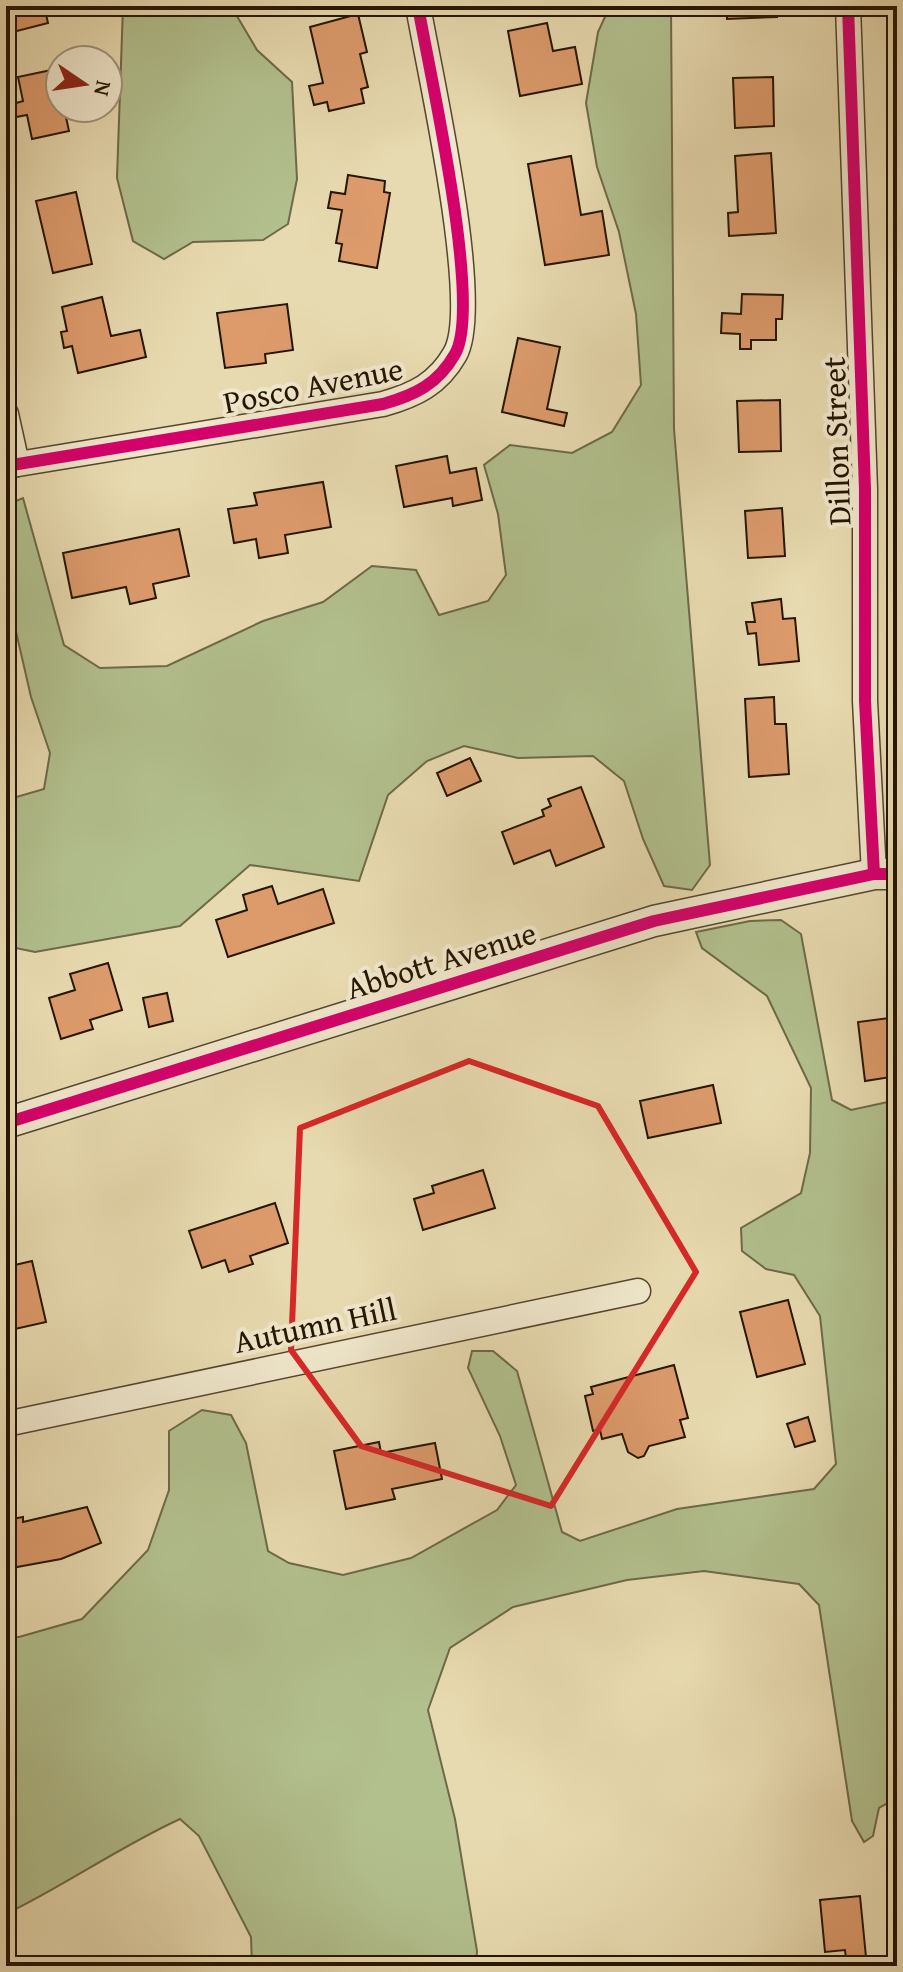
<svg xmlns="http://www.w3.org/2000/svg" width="903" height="1972" font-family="'Gentium Book Plus',serif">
  <rect width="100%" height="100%" fill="#e8dab0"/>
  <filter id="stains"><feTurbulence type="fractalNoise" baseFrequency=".0025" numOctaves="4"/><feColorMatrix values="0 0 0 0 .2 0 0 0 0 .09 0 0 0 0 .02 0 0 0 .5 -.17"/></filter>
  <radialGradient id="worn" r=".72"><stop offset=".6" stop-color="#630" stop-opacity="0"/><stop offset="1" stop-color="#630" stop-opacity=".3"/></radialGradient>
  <!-- green -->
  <g fill="#b2c08e" stroke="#6c6a48" stroke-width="2">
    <path d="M123,6H231L257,50L292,82L297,179L288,224L263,240L193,242L164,259L133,241L117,178Z"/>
    <path d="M610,6H671L674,429L710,865L692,890L664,886L643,839L624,781L593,756L518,758L464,746L427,761L388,795L359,881L250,865L180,926L35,952L6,946V800L44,789L50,753L31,697L6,588V505L23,498L64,645L100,668L167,666L263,621L323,602L372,566L416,570L439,615L488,601L506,575L498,514L484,465L510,445L572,453L612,432L641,385L636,314L619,232L597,167L586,103L598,32Z"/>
    <path d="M781,920L801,934L832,1100L851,1110L897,1100V1798L879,1808L873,1836L864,1842L852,1821L819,1605L799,1584L704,1571L627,1580L513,1607L450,1648L428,1710L455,1819L477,1951L476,1966H252L251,1937L199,1836L180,1819C119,1847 66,1885 6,1914V1636L19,1637L82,1619L148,1550L169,1490V1431L202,1410L231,1415L246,1443L268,1551L289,1563L343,1575L411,1558L497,1510L516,1485L500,1436L468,1368L472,1351H493L517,1371L562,1532L580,1541L677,1509L814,1489L836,1464L820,1316L794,1275L766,1269L742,1251L741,1228L801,1193L810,1153L811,1088L767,996L702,948L696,932L750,921Z"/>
  </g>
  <!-- building -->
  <g fill="#dd9b6c" stroke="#251501" stroke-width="2">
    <path d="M6,6H44L48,23L9,33Z"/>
    <path d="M727,6H776L777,17L727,19Z"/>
    <path d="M358,14L367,52L360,54L368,87L361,89L364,103L329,111L327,102L314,105L309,86L323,83L310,27Z"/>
    <path d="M547,23L553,51L575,47L582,84L520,96L508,31Z"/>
    <path d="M56,69L60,108H64L69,131L32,139L27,115L16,117L13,104L23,101L18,77Z"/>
    <path d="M773,77L774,126L735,128L733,78Z"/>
    <path d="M771,153L776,233L729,236L728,213L738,212L735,156Z"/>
    <path d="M571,156L581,215L602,211L609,255L545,265L528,164Z"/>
    <path d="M348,175L385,181L384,192L390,193L377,268L339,261L342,244L336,243L342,210L328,208L331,192L345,194Z"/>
    <path d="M76,192L92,264L53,273L36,201Z"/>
    <path d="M742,294L783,295L782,319H776V340H751V349H740V334L721,333L722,313L741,314Z"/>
    <path d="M102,297L111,336L140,330L146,357L78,373L72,346L64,348L61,332L67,331L62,307Z"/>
    <path d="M287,304L293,350L265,354L266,363L225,368L217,313Z"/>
    <path d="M518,338L560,347L547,409L567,413L564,426L502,412Z"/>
    <path d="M780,400L781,451L739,452L737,401Z"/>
    <path d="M447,456L450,473L476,468L482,500L453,506L452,498L404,507L396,466Z"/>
    <path d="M323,482L331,527L285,535L288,553L259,558L256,539L234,543L228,509L257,505L254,493Z"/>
    <path d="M782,508L785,556L748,558L745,511Z"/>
    <path d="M179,529L189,576L153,584L156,598L130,604L126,587L72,598L63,553Z"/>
    <path d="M781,599L783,619L795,618L799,661L759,665L756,633L748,634L746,622H755L752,603Z"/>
    <path d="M774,697L775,724H786L789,774L749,777L745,699Z"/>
    <path d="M470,758L481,781L447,796L437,773Z"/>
    <path d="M581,787L604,847L556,866L550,850L514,864L502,832L544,816L542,810L551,806L548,799Z"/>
    <path d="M272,886L278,904L323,889L334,923L228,957L216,920L247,910L243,895Z"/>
    <path d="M108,963L122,1010L90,1020L93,1029L61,1039L49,998L75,990L70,974Z"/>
    <path d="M167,993L173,1021L149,1027L143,998Z"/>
    <path d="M897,1017V1063L890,1064L891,1077L865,1081L858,1022Z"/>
    <path d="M713,1085L721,1123L648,1138L640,1101Z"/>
    <path d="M483,1170L495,1208L423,1230L414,1199L434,1193L432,1186Z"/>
    <path d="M275,1203L288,1243L250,1256L253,1264L229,1272L225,1260L202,1268L189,1231Z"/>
    <path d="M32,1261L46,1322L6,1331V1267Z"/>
    <path d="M788,1300L805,1364L757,1377L740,1312Z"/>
    <path d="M674,1365L688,1418L680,1420L685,1437L649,1446L644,1456L638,1458L628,1452L622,1434L602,1439L600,1430L593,1431L585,1396L593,1394L591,1387Z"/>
    <path d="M808,1417L815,1441L795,1447L787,1424Z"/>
    <path d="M379,1442L381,1453L435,1443L442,1479L392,1489L395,1499L346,1509L334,1451Z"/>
    <path d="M87,1507L101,1543L61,1559L6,1569V1520L23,1517V1522Z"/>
    <path d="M889,1820H897V1847H890Z"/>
    <path d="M860,1896L866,1957L846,1959L845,1950L825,1952L820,1900Z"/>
    <path d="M45,1957L70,1959V1966H44Z"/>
  </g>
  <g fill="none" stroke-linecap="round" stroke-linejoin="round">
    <!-- minor casing -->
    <g stroke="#56462d" stroke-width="27">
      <g id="minor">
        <path d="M848,6L865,489V701L874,874"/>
        <path d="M6,414L17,464"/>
        <path d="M6,466L383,404C415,395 438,384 455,354C483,305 429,71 418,6"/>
        <path d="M6,1424L638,1291"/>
      </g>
    </g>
    <!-- tertiary casing -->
    <g stroke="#56462d" stroke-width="33">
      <path id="tertiary" d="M6,1123L654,921L874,874H897"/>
    </g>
    <!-- minor -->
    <use href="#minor" stroke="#f0e7cc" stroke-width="24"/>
    <!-- tertiary -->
    <use href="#tertiary" stroke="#f0e7cc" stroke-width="30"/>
    <!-- cycleway casing -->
    <g stroke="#f0e7cc" stroke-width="17">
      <g id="cycleway">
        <path d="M848,6L865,489V701L874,874"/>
        <path d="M6,466L383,404C415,395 438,384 455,354C483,305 429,71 418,6"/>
        <path d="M6,1123L654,921L874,874H897"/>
      </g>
    </g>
    <!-- cycleway -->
    <use href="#cycleway" stroke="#d6006c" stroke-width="12"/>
  </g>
  <!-- marked area -->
  <path fill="none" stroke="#d62828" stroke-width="6" stroke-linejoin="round" d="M469,1061L598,1106L696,1272L551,1506L361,1446L291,1350L300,1128Z"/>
  <g text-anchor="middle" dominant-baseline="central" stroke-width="8" stroke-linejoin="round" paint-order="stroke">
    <!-- street labels -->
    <g font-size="32" fill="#251501" stroke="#f0e7cc">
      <text transform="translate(313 385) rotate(-11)">Posco Avenue</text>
      <text transform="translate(836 441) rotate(-92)">Dillon Street</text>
      <text transform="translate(441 960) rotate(-17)">Abbott Avenue</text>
      <text transform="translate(315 1325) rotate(-12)">Autumn Hill</text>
    </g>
  </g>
  <!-- margin -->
  <rect width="903" height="1972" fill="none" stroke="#e8dab0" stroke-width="32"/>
  <rect x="8" y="8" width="887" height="1956" fill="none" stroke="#251501" stroke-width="4"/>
  <rect x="16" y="16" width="871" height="1940" fill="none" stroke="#251501" stroke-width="2"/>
  <!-- north arrow -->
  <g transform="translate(84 84) rotate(103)"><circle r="38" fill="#f0e7cc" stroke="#9f937b" stroke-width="2"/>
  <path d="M0-6L14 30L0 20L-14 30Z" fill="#8f2418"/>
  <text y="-12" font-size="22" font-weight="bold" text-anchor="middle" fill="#251501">N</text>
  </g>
  <rect width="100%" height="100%" filter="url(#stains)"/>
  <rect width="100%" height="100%" fill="url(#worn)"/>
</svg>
